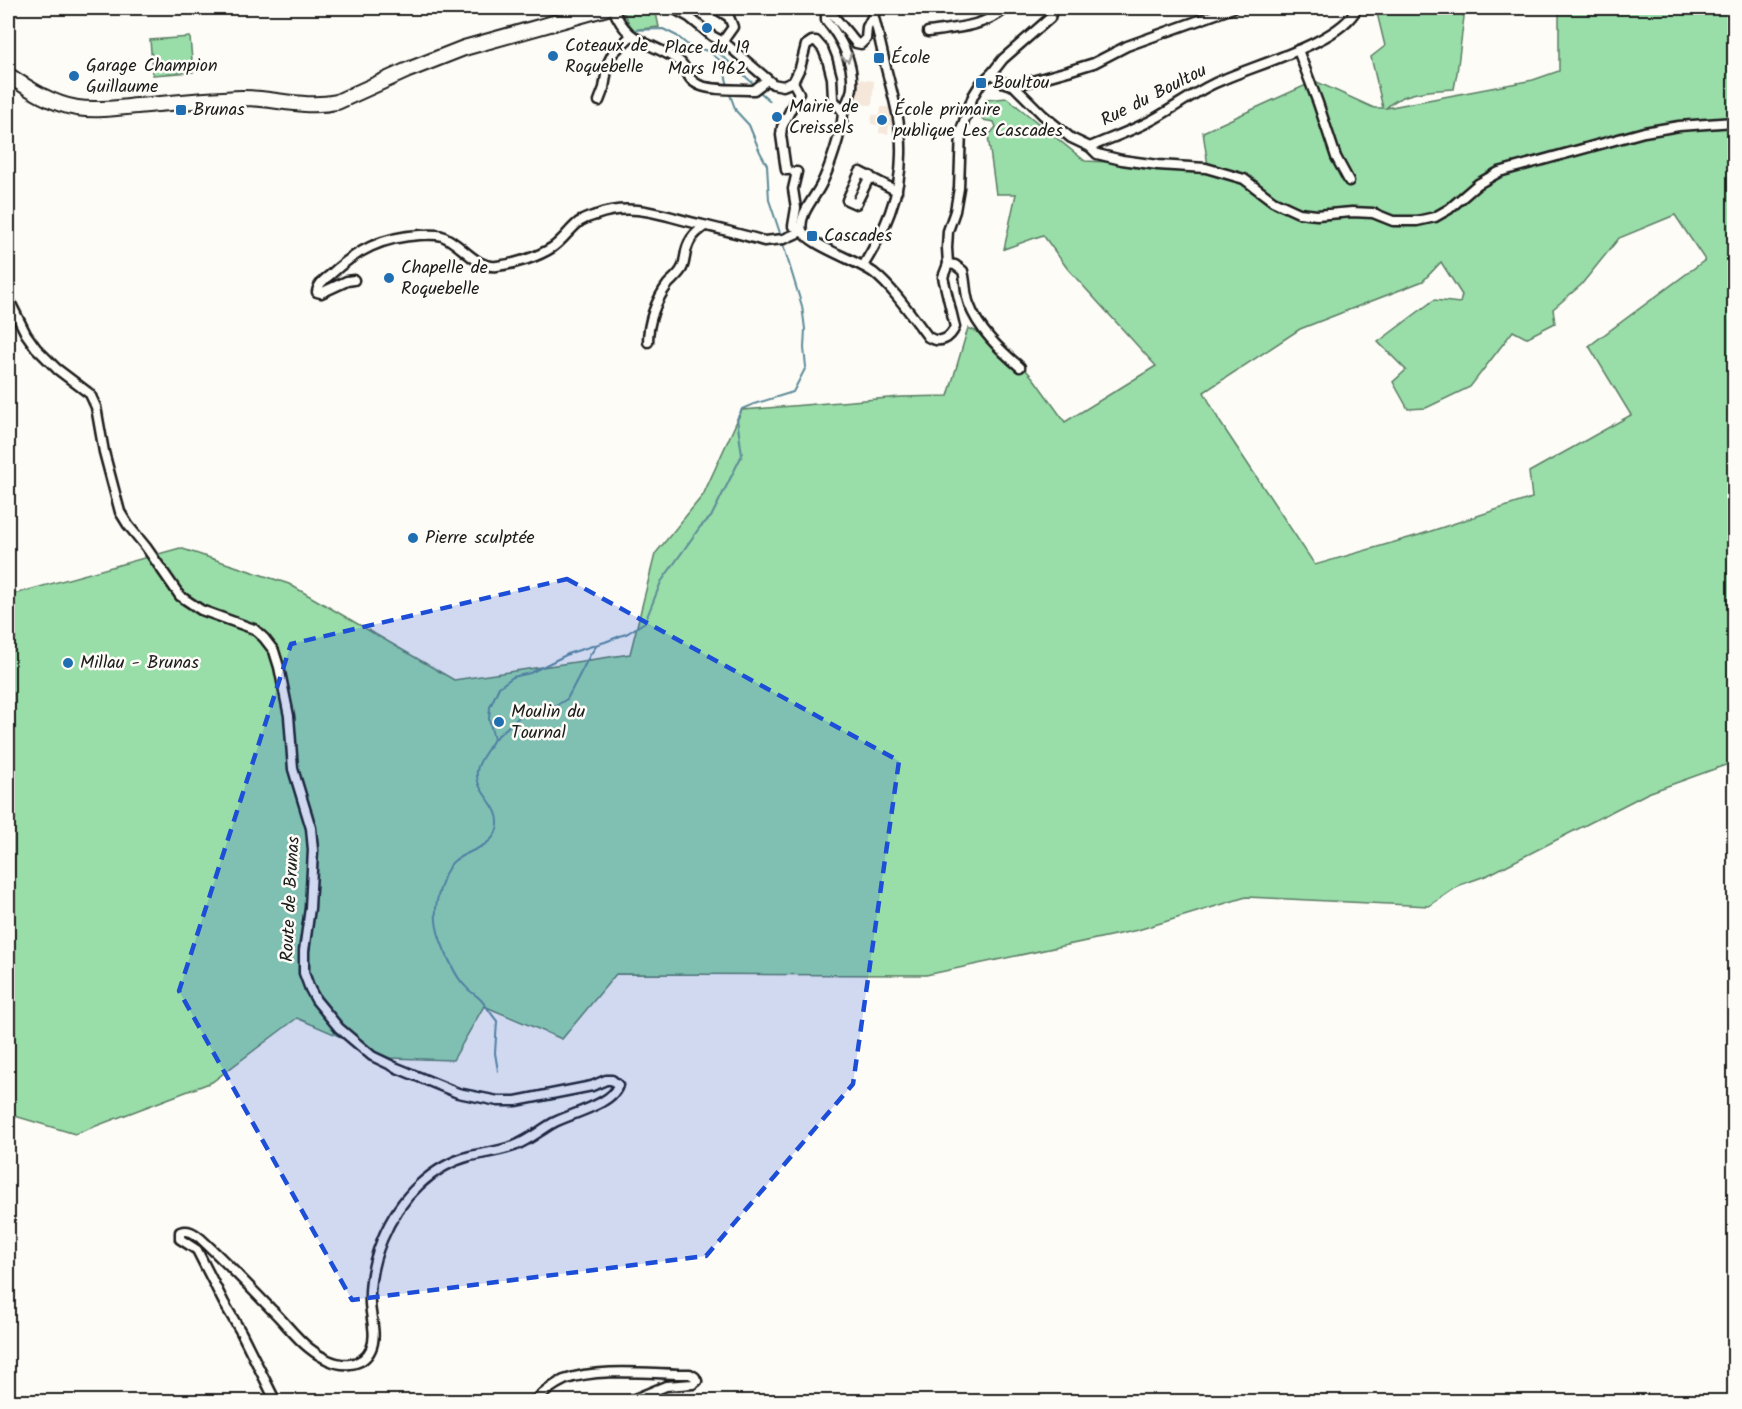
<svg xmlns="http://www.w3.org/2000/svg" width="1742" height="1409" font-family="Kalam,sans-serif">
  <rect width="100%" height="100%" fill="#fdfcf7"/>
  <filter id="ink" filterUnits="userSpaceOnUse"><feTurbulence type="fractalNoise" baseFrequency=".0167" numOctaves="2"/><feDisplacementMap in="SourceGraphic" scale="12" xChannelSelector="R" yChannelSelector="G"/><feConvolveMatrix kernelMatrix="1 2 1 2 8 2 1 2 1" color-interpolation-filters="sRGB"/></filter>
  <g filter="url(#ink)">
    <!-- built -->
    <g fill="#f5e7d9">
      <path d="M858,79L874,81L872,105L856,104Z"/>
      <path d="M881,107H890L889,116H892V126L889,125L888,134L879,133L880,125L871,124L872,115H880Z"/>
    </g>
    <!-- green -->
    <g fill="#99dda9" stroke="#5a7c62" stroke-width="1.5" fill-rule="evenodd">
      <path d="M645,8H655L659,27L633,30L623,12Z"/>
      <path d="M1384,8H1458L1464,17L1457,73L1454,89C1430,91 1403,91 1386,108L1533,80L1559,71V8H1734V762L1648,793L1488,875L1460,885L1429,906L1246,897L1138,930L926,975L616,974L562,1039L484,1006L453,1060L390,1058L297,1018L212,1082L75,1134L8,1114V633L14,594L180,548L289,584L454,680L630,654L655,554L703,495L742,410L901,397L948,396L968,328L1000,341L1034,379L1065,422L1156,366L1067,268L1043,235L1004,249L1016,194H996L988,136L996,127L994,122L982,120L986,100L1007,98L1085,161L1208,166L1203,132L1315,81L1374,108H1383L1371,57L1385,46L1376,9ZM1675,215L1705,260L1589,346L1631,415L1529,472L1532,498L1419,535L1315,565L1220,422L1204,392L1300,329L1423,281L1441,262L1462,295L1460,303L1434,300L1378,342L1406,370L1393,382L1408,409L1426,408L1470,387L1513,331L1526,338L1555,323L1553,309L1581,285L1619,238Z"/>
      <path d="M190,37L193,72L153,75L150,40Z"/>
    </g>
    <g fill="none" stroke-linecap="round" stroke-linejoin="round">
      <!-- stream -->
      <g stroke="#5d8a97" stroke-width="2">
        <path d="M631,30L663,29L677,36L689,46L708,51L722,62L728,86"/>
        <path d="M708,51L712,47L755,85"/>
        <path d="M729,92L736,111L749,125L760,152L767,165L769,200L781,236"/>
        <path d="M760,92L770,101"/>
        <path d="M494,739L518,718L531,710L552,708L567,699L590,655L597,645"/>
        <path d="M498,1071L495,1053L497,1021C491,1014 486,1005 480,999C476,995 470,992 466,987C458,980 453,969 449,960C437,935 431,917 440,889C443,880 446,868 454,861C466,851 493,847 497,829C504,806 474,794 477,771C478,760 489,749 494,739L489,719L490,707L499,687L513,677L530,673L570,653L605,642L628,633L645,622L661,582L700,527L711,517L742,455L737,419L742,409L754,404L793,392L806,367L804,348L805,329L802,306L782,241"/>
      </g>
      <!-- minor casing -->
      <g stroke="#1c1c1c" stroke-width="13">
        <g id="minor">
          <path d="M613,8C627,45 651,41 679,61C689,68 684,78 699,85C712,91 739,89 754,90L767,80"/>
          <path d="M676,8L678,11L689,17L712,36L725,43L773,84L783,86L793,82"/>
          <path d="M715,8L729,17L733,27L723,41"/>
          <path d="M826,8V20C841,38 854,63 852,88C851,97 844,106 843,114C841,134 830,167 821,185C814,199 798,215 802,231C812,246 856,260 874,273C894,289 912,316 928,337C940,344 950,339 955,327L943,277L948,264L947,248L948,231L955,211L959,188L961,130L973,96L981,83L992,73"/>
          <path d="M827,8L856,43L861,44L866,39L867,27L877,8"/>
          <path d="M1053,8L1050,18L1003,59L992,73L1002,82L1014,86L1043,115L1071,138L1090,147C1111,138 1134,130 1154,119C1174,108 1192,94 1213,84C1249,66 1340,44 1357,8"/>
          <path d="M928,32C956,28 984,27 1006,8"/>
          <path d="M1298,50L1318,103L1336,157L1349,181"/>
          <path d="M793,82L800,68L806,45L812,41H816L823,49L827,59L832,78L833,99L843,112"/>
          <path d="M1014,86L1068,71L1094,63L1127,46L1233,8"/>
          <path d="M599,101L604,88L608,63L613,53L631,36"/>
          <path d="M1090,147L1097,154L1122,160L1158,165L1206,168L1244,179L1273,201L1299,213L1317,215L1352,212L1373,213L1393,221H1417L1435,217L1449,209L1478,184L1499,172L1644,132L1679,126L1734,122"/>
          <path d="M788,170H786L781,135L782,127L799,93L793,82"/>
          <path d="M794,172H797L793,189L796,208L793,226L801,227"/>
          <path d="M870,176L856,204L847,200L860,172L897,191"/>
          <path d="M948,264L955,265L963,271C966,282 965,294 969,304C978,329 1000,350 1020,367"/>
          <path d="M863,266C884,232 901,195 901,154C902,125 893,96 886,68C882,50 878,32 873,14"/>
          <path d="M354,280L347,281L321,293L317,292C318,284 324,280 330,275C357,250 383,237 420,235C427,235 435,234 442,236C461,243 476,269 497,266C515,264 538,257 553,247C563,240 570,229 579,222C585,218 590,217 596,215C633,201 666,217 703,225C723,230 744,235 764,241L784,239L802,231"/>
          <path d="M8,298L26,334L36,348L57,369L90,394L96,407L104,452L120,512L128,525L146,547L180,596L201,610L254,629L264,638L274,651L279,667L289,716L293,769L311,828L313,850L310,908L304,951V973L310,989L316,1000L339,1028L372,1056L397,1068L458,1093L498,1101H516L592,1086L606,1080H612L618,1085C614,1104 569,1114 553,1123C539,1131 531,1139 514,1146C500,1151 485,1153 470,1156C451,1161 433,1172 419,1185C388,1214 368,1262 370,1304C371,1318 377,1336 371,1349C367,1358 360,1363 350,1364C336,1366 320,1357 309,1348C295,1337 284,1321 271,1309C248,1285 225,1261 200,1238C194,1233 188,1229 180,1232V1239L197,1250L224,1303L241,1332L276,1402"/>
          <path d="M648,342C648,322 656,300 668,284C672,280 678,275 681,270C684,266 684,261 685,257C687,242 693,234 705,226"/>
          <path d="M534,1402C543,1393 553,1385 564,1380C599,1367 654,1374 690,1374L695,1377L697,1381L693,1384L666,1386L627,1402"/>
        </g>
      </g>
      <!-- primary casing -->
      <g stroke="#1c1c1c" stroke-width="18">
        <path id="primary" d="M8,75C29,89 52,104 77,108C96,111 117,108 137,106C172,103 207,99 242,98C274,98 305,109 337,102L408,70L464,48L607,8"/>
      </g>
      <!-- minor -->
      <use href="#minor" stroke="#fdfcf7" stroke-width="8"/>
      <!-- primary -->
      <use href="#primary" stroke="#fdfcf7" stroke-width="14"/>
    </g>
    <!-- one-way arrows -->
    <defs><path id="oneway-chevron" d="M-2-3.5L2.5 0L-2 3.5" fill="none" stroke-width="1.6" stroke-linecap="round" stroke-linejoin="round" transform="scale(1.5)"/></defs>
    <use stroke="#989794" href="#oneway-chevron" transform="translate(847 58) rotate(72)"/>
  </g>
  <!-- marked area -->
  <path fill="#1d4ed8" fill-opacity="0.2" stroke="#1d4ed8" stroke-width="4.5" stroke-dasharray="12 8" stroke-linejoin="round" d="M567,579L899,761L853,1084L706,1256L352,1300L179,991L291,644Z"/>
  <!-- markers -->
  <g fill="#1f6fb2" stroke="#fdfcf7" stroke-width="2">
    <circle cx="707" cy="28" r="6"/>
    <circle cx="553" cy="56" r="6"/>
    <rect x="873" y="52" width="12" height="12" rx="3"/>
    <circle cx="74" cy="76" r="6"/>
    <rect x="975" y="77" width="12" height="12" rx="3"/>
    <rect x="175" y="104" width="12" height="12" rx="3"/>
    <circle cx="777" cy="117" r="6"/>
    <circle cx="882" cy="120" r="6"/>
    <rect x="806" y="230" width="12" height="12" rx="3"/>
    <circle cx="389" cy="278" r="6"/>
    <circle cx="413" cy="538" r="6"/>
    <circle cx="68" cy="663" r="6"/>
    <circle cx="499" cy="722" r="6"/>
  </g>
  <g text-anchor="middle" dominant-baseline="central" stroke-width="5" stroke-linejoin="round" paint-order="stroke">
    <!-- poi labels -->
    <g font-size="18" fill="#1c1c1c" stroke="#fdfcf7" text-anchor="start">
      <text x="565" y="46">Coteaux de<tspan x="565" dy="21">Roquebelle</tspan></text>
      <text x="707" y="48" text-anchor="middle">Place du 19<tspan x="707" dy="21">Mars 1962</tspan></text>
      <text x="891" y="58">École</text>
      <text x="86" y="66">Garage Champion<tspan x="86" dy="21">Guillaume</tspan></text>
      <text x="993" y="83">Boultou</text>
      <text x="789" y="107">Mairie de<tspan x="789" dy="21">Creissels</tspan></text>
      <text x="193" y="110">Brunas</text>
      <text x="894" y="110">École primaire<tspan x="894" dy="21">publique Les Cascades</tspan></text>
      <text x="824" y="236">Cascades</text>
      <text x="401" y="268">Chapelle de<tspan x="401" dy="21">Roquebelle</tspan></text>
      <text x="425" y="538">Pierre sculptée</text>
      <text x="80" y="663">Millau - Brunas</text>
      <text x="511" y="712">Moulin du<tspan x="511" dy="21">Tournal</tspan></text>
    </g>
    <!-- street labels -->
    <g font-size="18" fill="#1c1c1c" stroke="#fdfcf7">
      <text transform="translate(1154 96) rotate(-27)">Rue du Boultou</text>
      <text transform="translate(291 899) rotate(-87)">Route de Brunas</text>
    </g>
  </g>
  <!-- margin -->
  <rect width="1742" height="1409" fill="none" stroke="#fdfcf7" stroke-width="30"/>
  <rect x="15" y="15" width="1712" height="1379" fill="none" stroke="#1c1c1c" stroke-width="2" filter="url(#ink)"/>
</svg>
